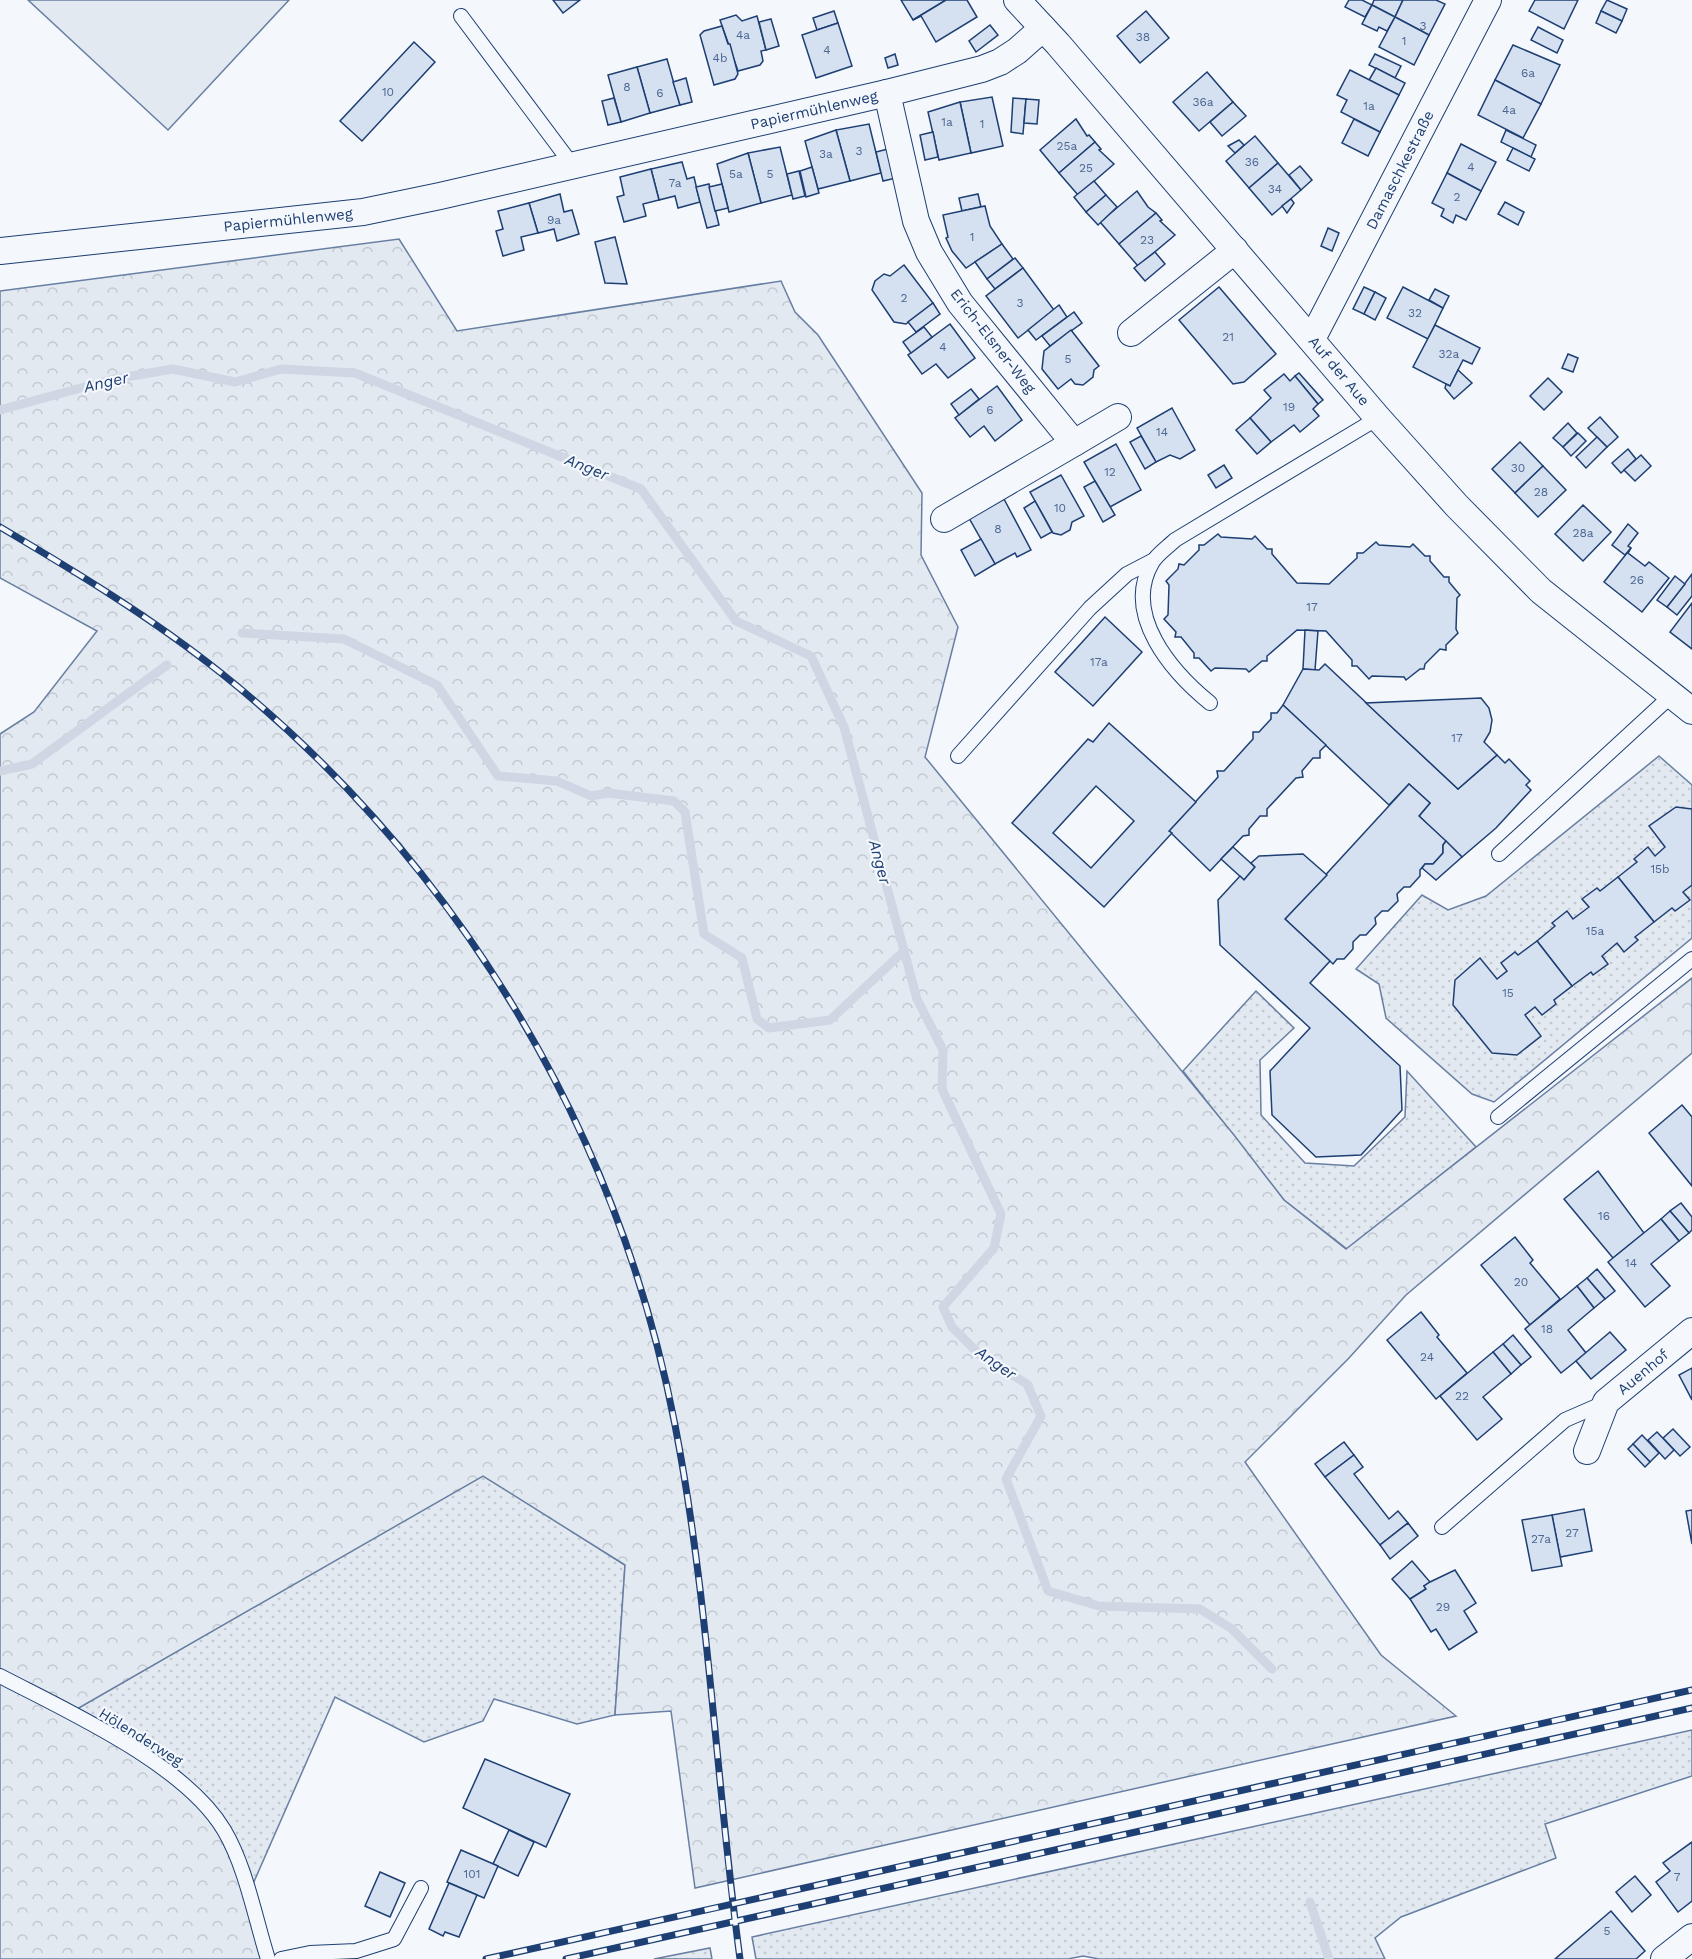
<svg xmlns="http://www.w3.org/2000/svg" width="1692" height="1959" font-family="'Work Sans',sans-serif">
  <defs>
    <pattern id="grass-dots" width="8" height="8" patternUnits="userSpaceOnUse" patternTransform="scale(1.5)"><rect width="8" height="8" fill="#e3e9f0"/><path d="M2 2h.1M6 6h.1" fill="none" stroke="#c2c9d1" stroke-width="1.8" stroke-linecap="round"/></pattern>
    <pattern id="forest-crowns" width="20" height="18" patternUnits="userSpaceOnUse" patternTransform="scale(1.5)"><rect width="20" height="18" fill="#e3e9f0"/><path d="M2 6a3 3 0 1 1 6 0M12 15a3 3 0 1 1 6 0" fill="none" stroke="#c2c9d1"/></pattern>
  </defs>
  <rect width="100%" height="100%" fill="#f4f7fb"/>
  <!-- grass -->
  <g fill="url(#grass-dots)" stroke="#687fa3" stroke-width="1.5">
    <path d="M1659,756L1692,785V938L1494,1102L1472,1094L1386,1018L1379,984L1356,969L1422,895L1448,910L1486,896Z"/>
    <path d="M1256,991L1294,1028L1260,1060L1261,1115L1305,1163L1354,1166L1405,1117L1407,1071L1476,1147L1347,1249L1284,1200L1183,1071Z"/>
    <path d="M483,1475L625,1565L615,1715L577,1724L494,1699L483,1721L424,1742L335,1697L253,1884L226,1828L75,1710Z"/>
    <path d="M1692,1730V1776L1545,1824L1556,1858L1401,1917L1375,1938L1385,1959H1099L1083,1956L1068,1959H756L752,1937Z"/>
    <path d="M710,1948L712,1959H654Z"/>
  </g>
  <!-- forest -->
  <path fill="url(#forest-crowns)" stroke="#687fa3" stroke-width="1.5" d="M399,239L457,331L781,281L795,312L818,335L922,493L921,555L958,627L925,757L1234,1135L1284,1200L1346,1249L1692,978V1053L1406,1295L1349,1358L1245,1462L1381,1655L1456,1716L695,1888L671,1711L615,1715L625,1565L483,1476L75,1710C125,1746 183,1779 218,1830C239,1861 252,1922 263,1959H0V734L34,712L97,631L0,578V291Z"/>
  <!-- pitch -->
  <path fill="#e3e9f0" stroke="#687fa3" stroke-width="1.5" d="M28,0H289L168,130Z"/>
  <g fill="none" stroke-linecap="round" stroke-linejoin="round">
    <!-- stream -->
    <g stroke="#cfd7e4" stroke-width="9">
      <path d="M0,410L114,379L173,369L235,382L281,369L355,373L641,489L736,621L811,656L844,727L917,999L943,1050L942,1089L1001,1214L994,1248L943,1307L952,1327L981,1356L1027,1384L1041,1416L1006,1479L1048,1591L1099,1606L1200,1609L1232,1629L1272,1669"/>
      <path d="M242,633L344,639L437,685L498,776L557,781L591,796L608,793L674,801L685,812L704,934L742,958L757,1019L769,1028L830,1020L904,951"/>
      <path d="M0,771L32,764L167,665"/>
      <path d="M1310,1902L1329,1959"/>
    </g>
  </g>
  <!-- building -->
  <g fill="#d5e0f0" stroke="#1d3f73" stroke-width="1.5" fill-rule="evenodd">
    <path d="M553,0H580L563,13Z"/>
    <path d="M901,0H946L913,20Z"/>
    <path d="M946,0H967L977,17L936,42L921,16L913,20Z"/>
    <path d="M1349,0H1362L1372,5L1365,17L1345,7Z"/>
    <path d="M1374,0H1403L1395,17L1372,5Z"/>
    <path d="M1403,0H1436L1445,4L1429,35L1395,17Z"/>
    <path d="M1535,0H1578L1564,29L1529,11Z"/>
    <path d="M1607,0L1627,9L1622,21L1601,11Z"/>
    <path d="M1372,5L1395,17L1387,31L1379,27L1377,31L1362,24Z"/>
    <path d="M834,11L838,23L817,30L813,18Z"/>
    <path d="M1146,11L1169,38L1140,63L1117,36Z"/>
    <path d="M1601,11L1622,21L1616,33L1596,23Z"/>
    <path d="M736,15L742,21L757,16L766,50L761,51L763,61L760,65L738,71L720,20Z"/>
    <path d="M1395,17L1429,35L1414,65L1379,47Z"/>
    <path d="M771,19L779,46L766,50L759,22Z"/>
    <path d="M838,23L852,66L816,78L802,35Z"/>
    <path d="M990,25L998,35L976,52L969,41Z"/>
    <path d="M722,26L728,44H730L738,74L735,79L714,85L700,35L704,31Z"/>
    <path d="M1538,27L1563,40L1557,53L1531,40Z"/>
    <path d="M414,42L435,62L362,141L340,121Z"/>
    <path d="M1513,45L1560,65L1541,104L1495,80Z"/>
    <path d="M895,54L898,65L888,68L885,58Z"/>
    <path d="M1375,54L1401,66L1395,78L1369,65Z"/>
    <path d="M667,59L680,105L650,113L637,67Z"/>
    <path d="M637,67L650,113L621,122L608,75Z"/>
    <path d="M1376,68L1405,83L1399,95L1369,80Z"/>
    <path d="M1350,70L1399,95L1380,132L1341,112L1347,100L1337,95Z"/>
    <path d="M1207,72L1233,102L1199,131L1173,102Z"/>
    <path d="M686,78L692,102L680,105L673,82Z"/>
    <path d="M1495,80L1541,104L1523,138L1478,115Z"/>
    <path d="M992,97L1003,146L971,153L960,102Z"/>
    <path d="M614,98L621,122L608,125L602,101Z"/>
    <path d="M1013,98L1026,99L1023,134L1011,132Z"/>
    <path d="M1026,99L1039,100L1037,124L1024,123Z"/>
    <path d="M960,102L971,153L939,160L928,112Z"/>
    <path d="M1233,102L1246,116L1222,136L1210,122Z"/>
    <path d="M1076,119L1087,136L1089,135L1095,142L1059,173L1040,150Z"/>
    <path d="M1354,119L1380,132L1368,156L1342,143Z"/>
    <path d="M869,124L881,173L850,181L836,130Z"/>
    <path d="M836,130L850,181L818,189L805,141Z"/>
    <path d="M1506,130L1536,145L1531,157L1501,142Z"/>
    <path d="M933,132L938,157L925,160L920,135Z"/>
    <path d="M1255,136L1278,163L1249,188L1226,161Z"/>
    <path d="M1239,140L1244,145L1235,153L1228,146Z"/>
    <path d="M1095,142L1101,149L1099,150L1114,164L1078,195L1059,173Z"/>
    <path d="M1461,144L1496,162L1481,191L1447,173Z"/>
    <path d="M780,147L792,195L761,203L748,153Z"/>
    <path d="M1513,148L1535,159L1529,171L1507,160Z"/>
    <path d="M888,149L896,178L883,181L876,152Z"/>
    <path d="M748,153L761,203L729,212L717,164Z"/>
    <path d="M682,162L687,179L694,177L700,202L678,208L675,196L659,200L651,169Z"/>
    <path d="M1278,163L1301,190L1272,215L1249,188Z"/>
    <path d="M1300,166L1312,180L1301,190L1289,175Z"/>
    <path d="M812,167L819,193L806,197L800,171Z"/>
    <path d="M651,169L659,200L643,204L646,216L624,222L617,197L624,195L620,177Z"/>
    <path d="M799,171L805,196L793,199L787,174Z"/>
    <path d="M1447,173L1481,191L1466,220L1456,215L1453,223L1441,216L1444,209L1432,203Z"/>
    <path d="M1094,181L1106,195L1086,212L1074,197Z"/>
    <path d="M709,184L719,225L707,228L696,187Z"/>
    <path d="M722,184L728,208L715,211L709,187Z"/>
    <path d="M1137,191L1148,207L1156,213L1119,244L1100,222Z"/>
    <path d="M560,194L564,212L572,210L579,234L557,241L554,229L538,233L529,203Z"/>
    <path d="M978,194L981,207L962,211L959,198Z"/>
    <path d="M1106,195L1117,207L1098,225L1086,212Z"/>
    <path d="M1291,199L1294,203L1287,213L1282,206Z"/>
    <path d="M1505,202L1524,212L1518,225L1498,214Z"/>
    <path d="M529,203L538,233L521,237L524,250L503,256L496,231L503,229L498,211Z"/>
    <path d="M985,206L990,226L1002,244L966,268L952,251L946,238L948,237L943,215Z"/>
    <path d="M1156,213L1162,220L1160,221L1175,235L1138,266L1119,244Z"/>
    <path d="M1328,228L1339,233L1332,251L1321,246Z"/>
    <path d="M615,237L627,284L605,283L595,242Z"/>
    <path d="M1002,244L1013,259L987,279L975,262Z"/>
    <path d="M1155,252L1165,264L1145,281L1134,268Z"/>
    <path d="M1015,258L1023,268L995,289L987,279Z"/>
    <path d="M904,265L933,303L906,324L894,322L872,290L875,281L884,274L890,276Z"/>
    <path d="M1023,268L1054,310L1018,338L986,296Z"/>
    <path d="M1219,287L1276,354L1244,382L1233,384L1179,320Z"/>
    <path d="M1364,287L1375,292L1364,314L1353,309Z"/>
    <path d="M1403,287L1443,308L1428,339L1387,318Z"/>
    <path d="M1435,289L1449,296L1443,308L1429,300Z"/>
    <path d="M1375,292L1386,298L1375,320L1364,314Z"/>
    <path d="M933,303L940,314L916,332L908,322Z"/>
    <path d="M1059,305L1067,317L1036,340L1028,330Z"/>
    <path d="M1074,312L1082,323L1050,346L1042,336Z"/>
    <path d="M950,324L975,358L948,378L936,364L922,374L908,355Z"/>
    <path d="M1435,325L1480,348L1472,364L1463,360L1450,386L1413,367Z"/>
    <path d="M924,327L932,337L911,353L903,342Z"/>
    <path d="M1071,330L1099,366L1094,370L1093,377L1083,385L1075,384L1071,379L1058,389L1042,369L1044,351Z"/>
    <path d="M1568,354L1578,358L1573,372L1562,368Z"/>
    <path d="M1458,370L1472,383L1454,399L1445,388L1446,384L1450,386Z"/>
    <path d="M1299,373L1323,400L1318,404L1295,376Z"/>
    <path d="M1284,374L1290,381L1295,376L1318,404L1313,409L1319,416L1300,432L1294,425L1271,442L1250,418L1271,398L1264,390Z"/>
    <path d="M1548,378L1562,392L1544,410L1530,396Z"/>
    <path d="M997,386L1022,420L995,441L984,426L970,437L955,418Z"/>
    <path d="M971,389L979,399L959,415L951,404Z"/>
    <path d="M1172,408L1195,450L1180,459L1170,455L1156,462L1137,428Z"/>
    <path d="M1600,417L1618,437L1607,447L1588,428Z"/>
    <path d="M1250,418L1271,442L1257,454L1236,430Z"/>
    <path d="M1568,423L1577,433L1563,447L1553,438Z"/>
    <path d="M1578,433L1586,441L1571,456L1563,447Z"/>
    <path d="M1141,436L1156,462L1145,469L1130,442Z"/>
    <path d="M1597,437L1607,447L1586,468L1576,457Z"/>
    <path d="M1520,442L1543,466L1515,493L1492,469Z"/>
    <path d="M1116,444L1141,490L1110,507L1084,462Z"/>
    <path d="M1628,449L1636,459L1621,473L1612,463Z"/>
    <path d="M1641,455L1651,466L1635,481L1624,470Z"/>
    <path d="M1224,465L1232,478L1216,488L1208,475Z"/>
    <path d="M1543,466L1566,490L1538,517L1515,493Z"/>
    <path d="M1061,475L1084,516L1072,522L1070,530L1061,535L1053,533L1030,492Z"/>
    <path d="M1095,481L1115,515L1103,522L1084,487Z"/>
    <path d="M1004,499L1031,550L1017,557L1015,553L995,564L969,518Z"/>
    <path d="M1035,501L1052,532L1041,538L1024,508Z"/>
    <path d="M1583,505L1611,532L1583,561L1555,534Z"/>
    <path d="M1628,524L1638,533L1628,546L1631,548L1625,555L1612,545Z"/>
    <path d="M1218,534L1221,537L1252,539L1255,536L1267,549H1272V554L1297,583L1329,584L1357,558V553H1363L1376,542L1379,545L1410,547L1413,544L1425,556H1430V561L1444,577H1449V582L1460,595L1457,598L1456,629L1458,633L1446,645V650L1440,649L1425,664L1424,669H1420L1406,680L1404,677L1372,676L1369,679L1357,666H1352V660L1326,631L1297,630L1267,656V661H1262L1249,672L1246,669L1215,668L1211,671L1199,658H1194V653L1181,637H1175L1176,632L1164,619L1168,615L1169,585L1166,581L1178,569L1179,564L1184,565L1199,550V545H1204Z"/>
    <path d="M981,539L995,564L975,576L961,550Z"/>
    <path d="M1631,548L1628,553L1645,566L1649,562L1669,578L1642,612L1604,582Z"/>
    <path d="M1692,574V596L1677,615L1667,607Z"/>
    <path d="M1675,576L1685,584L1667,607L1657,600Z"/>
    <path d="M1692,603V649L1670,632Z"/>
    <path d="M1105,617L1142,652L1093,706L1055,672Z"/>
    <path d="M1305,630L1318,631L1315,670L1303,669Z"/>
    <path d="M1325,664L1458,789L1497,755L1505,763L1509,759L1530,781L1526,785L1531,790L1496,828L1462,857L1419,816L1430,803L1409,784L1389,805L1283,705L1303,669L1319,670Z"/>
    <path d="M1481,698L1489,708L1492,720L1490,732L1484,742L1497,755L1458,789L1366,703Z"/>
    <path d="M1283,705L1326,745L1320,751V758H1313L1302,771L1303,777L1296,778L1267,809V816H1260L1249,829V835L1243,836L1210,871L1169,831L1218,777L1217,771H1224L1253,739V732H1259L1271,719V713H1277Z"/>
    <path d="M1109,723L1196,802L1169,831L1172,833L1104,907L1012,823L1088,739L1093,742ZM1096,786L1134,821L1091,868L1053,833Z"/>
    <path d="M1409,784L1430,803L1419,816L1446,841L1443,845V853L1433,864H1425L1420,870V876L1410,887H1404L1397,894L1398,901L1388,911H1382L1375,918L1376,924L1366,935H1360L1353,942V949L1344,959H1337L1333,964L1285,919Z"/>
    <path d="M1676,807L1692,809V885L1683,892L1690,900L1675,911L1672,908L1654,922L1618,877L1637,862L1634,859L1648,847L1655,856L1665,847L1649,826Z"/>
    <path d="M1446,841L1462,857L1436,880L1422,868L1425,864H1433L1443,853V845Z"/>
    <path d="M1233,847L1255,867L1244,880L1221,859Z"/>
    <path d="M1303,854L1327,875L1285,919L1330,961L1310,983L1400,1066L1402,1110L1361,1155L1316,1157L1272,1115L1270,1071L1310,1028L1220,945L1218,900L1240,876L1244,880L1255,867L1251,863L1259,856Z"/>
    <path d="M1618,877L1654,922L1635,937L1638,940L1624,952L1617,943L1602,956L1608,964L1593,975L1591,972L1572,986L1537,941L1555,926L1552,923L1567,911L1573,919L1589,907L1582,899L1597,888L1600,891Z"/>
    <path d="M1537,941L1572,986L1554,1000L1556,1004L1542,1015L1535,1007L1525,1015L1541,1036L1517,1055L1492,1053L1453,1005L1455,980L1480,958L1497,979L1507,971L1501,963L1515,952L1518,955Z"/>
    <path d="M1682,1105L1692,1117V1186L1649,1133Z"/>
    <path d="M1598,1171L1644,1233L1613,1258L1564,1199Z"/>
    <path d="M1681,1203L1692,1217V1230L1689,1233L1670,1211Z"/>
    <path d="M1670,1211L1689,1233L1679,1241L1661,1219Z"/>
    <path d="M1661,1219L1679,1241L1651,1264L1670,1286L1645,1307L1608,1262Z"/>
    <path d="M1515,1237L1533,1260L1530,1263L1560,1299L1530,1325L1481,1265Z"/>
    <path d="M1597,1269L1615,1291L1605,1299L1587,1278Z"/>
    <path d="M1587,1278L1605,1299L1594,1308L1577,1286Z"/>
    <path d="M1577,1286L1594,1308L1568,1330L1586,1353L1561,1373L1525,1329Z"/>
    <path d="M1421,1312L1439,1335L1437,1337L1467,1373L1436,1399L1387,1340Z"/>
    <path d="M1610,1332L1626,1350L1591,1379L1576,1361Z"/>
    <path d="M1513,1335L1531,1357L1521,1365L1503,1344Z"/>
    <path d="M1503,1344L1521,1365L1511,1374L1493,1352Z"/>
    <path d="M1493,1352L1511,1374L1483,1397L1502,1419L1477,1440L1440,1396Z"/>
    <path d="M1692,1368V1400L1679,1375Z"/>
    <path d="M1673,1429L1690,1447L1680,1456L1663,1438Z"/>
    <path d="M1657,1432L1674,1450L1665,1459L1648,1440Z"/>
    <path d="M1642,1435L1659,1453L1650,1462L1633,1444Z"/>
    <path d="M1344,1442L1354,1455L1325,1477L1315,1464Z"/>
    <path d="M1633,1444L1650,1462L1645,1467L1628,1449Z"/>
    <path d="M1354,1455L1363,1467L1354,1474L1389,1519L1398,1511L1408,1523L1380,1545L1325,1477Z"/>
    <path d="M1584,1509L1592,1551L1560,1557L1552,1515Z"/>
    <path d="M1692,1510V1544L1686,1511Z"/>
    <path d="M1552,1515L1562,1566L1532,1571L1522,1520Z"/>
    <path d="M1408,1523L1418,1536L1390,1559L1380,1545Z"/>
    <path d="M1412,1561L1430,1582L1424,1586L1426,1589L1410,1599L1392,1579Z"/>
    <path d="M1455,1570L1476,1603L1464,1611L1477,1632L1449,1650L1436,1629L1431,1632L1410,1599L1426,1589L1424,1586L1430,1582Z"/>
    <path d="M485,1759L570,1794L546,1847L463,1808Z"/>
    <path d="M509,1830L534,1842L518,1876L493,1864Z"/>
    <path d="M1692,1842V1901L1678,1912L1656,1882L1670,1871L1663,1863Z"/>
    <path d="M461,1850L498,1866L484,1898L447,1882Z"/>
    <path d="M380,1872L405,1883L390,1917L365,1906Z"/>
    <path d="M1635,1876L1651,1895L1632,1912L1616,1892Z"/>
    <path d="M449,1883L477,1895L459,1937L445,1932L443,1936L429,1929Z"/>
    <path d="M1611,1911L1645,1951L1636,1959H1555Z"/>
  </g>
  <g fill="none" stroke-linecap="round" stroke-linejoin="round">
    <!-- service casing -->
    <g stroke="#1d3f73" stroke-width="16">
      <g id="service">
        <path d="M461,16L573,166"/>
        <path d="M1210,703C1172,672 1122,615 1152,563C1157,554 1168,547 1175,540L1378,418"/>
        <path d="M958,756L1090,608L1127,574L1152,561"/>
        <path d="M1499,854L1672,695"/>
        <path d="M1498,1117L1692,959"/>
        <path d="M1442,1527L1565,1420L1604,1403"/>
        <path d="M0,1676C67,1711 185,1764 224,1830C246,1867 255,1918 268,1959"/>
        <path d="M281,1959L310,1953L356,1951L394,1939L421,1888"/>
      </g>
    </g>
    <!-- minor casing -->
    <g stroke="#1d3f73" stroke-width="28">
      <g id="minor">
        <path d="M1017,0L1058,44L1378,418L1457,506L1541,591L1692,711"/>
        <path d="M887,93L916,221L929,252L960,303L1074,443L1118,417"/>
        <path d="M0,251L363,212L440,196L887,93L982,69L1000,62L1017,51L1043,28"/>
        <path d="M1131,333L1235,250"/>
        <path d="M1312,339L1488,0"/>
        <path d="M944,519L1074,443"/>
        <path d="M1587,1451L1606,1402L1692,1331"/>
        <path d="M1664,1959L1692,1937"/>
      </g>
    </g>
    <!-- service -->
    <use href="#service" stroke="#f4f7fb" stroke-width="14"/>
    <!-- minor -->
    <use href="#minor" stroke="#f4f7fb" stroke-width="26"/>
    <!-- rail casing -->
    <g stroke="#1d3f73" stroke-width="7">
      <g id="rail">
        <path d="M0,527C76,572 152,618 221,673C456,861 618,1129 675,1425C709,1601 716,1782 740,1959"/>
        <path d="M486,1959L1692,1690"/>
        <path d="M566,1959L1692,1708"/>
      </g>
    </g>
    <!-- rail -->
    <use href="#rail" stroke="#f4f7fb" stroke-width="4.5" stroke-dasharray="14" stroke-linecap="butt"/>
  </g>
  <g text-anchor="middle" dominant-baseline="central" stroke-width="4.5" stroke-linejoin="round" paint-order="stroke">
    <!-- number labels -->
    <g font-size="12" fill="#4b6792">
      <text x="1423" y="26">3</text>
      <text x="743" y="35">4a</text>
      <text x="1143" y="37">38</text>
      <text x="1404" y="41">1</text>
      <text x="827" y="50">4</text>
      <text x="720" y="58">4b</text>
      <text x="1528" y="73">6a</text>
      <text x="627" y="87">8</text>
      <text x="388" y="92">10</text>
      <text x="660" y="93">6</text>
      <text x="1203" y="102">36a</text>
      <text x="1369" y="106">1a</text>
      <text x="1509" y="110">4a</text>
      <text x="947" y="122">1a</text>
      <text x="982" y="124">1</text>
      <text x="1067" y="146">25a</text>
      <text x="859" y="151">3</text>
      <text x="826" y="154">3a</text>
      <text x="1252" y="162">36</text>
      <text x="1471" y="167">4</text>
      <text x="1086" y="168">25</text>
      <text x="736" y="174">5a</text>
      <text x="770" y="174">5</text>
      <text x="675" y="183">7a</text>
      <text x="1275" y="189">34</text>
      <text x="1457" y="197">2</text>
      <text x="554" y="220">9a</text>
      <text x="972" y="237">1</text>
      <text x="1147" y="240">23</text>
      <text x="904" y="298">2</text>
      <text x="1020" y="303">3</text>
      <text x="1415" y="313">32</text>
      <text x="1228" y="337">21</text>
      <text x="943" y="347">4</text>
      <text x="1449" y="354">32a</text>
      <text x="1068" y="359">5</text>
      <text x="1289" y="407">19</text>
      <text x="990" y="410">6</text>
      <text x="1162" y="432">14</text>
      <text x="1518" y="468">30</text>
      <text x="1110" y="472">12</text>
      <text x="1541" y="492">28</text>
      <text x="1060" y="508">10</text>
      <text x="998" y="529">8</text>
      <text x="1583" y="533">28a</text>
      <text x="1637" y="580">26</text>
      <text x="1312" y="607">17</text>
      <text x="1099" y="662">17a</text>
      <text x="1457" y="738">17</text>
      <text x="1660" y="869">15b</text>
      <text x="1595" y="931">15a</text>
      <text x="1508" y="993">15</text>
      <text x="1604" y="1216">16</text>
      <text x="1631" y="1263">14</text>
      <text x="1521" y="1282">20</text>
      <text x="1547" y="1329">18</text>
      <text x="1427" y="1357">24</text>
      <text x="1462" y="1396">22</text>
      <text x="1572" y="1533">27</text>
      <text x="1541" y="1539">27a</text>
      <text x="1443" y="1607">29</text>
      <text x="472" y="1874">101</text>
      <text x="1677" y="1877">7</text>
      <text x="1607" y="1931">5</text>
    </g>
    <!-- street labels -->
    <g font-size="15" fill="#1d3f73" stroke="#f4f7fb">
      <text transform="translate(814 110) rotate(-13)">Papiermühlenweg</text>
      <text transform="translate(1400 170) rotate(-63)">Damaschkestraße</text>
      <text transform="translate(288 220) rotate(-6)">Papiermühlenweg</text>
      <text transform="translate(993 341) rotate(52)">Erich-Elsner-Weg</text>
      <text transform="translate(1339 371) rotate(50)">Auf der Aue</text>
      <text transform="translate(1643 1372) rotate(-40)">Auenhof</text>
      <text transform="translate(141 1737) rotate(32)">Hölenderweg</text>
    </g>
    <!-- water labels -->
    <g font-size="16" font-style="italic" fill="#1d3f73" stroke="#f4f7fb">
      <text transform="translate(106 382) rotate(-13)">Anger</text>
      <text transform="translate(587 467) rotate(22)">Anger</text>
      <text transform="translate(880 862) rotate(75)">Anger</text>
      <text transform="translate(996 1363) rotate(35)">Anger</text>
    </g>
  </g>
</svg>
